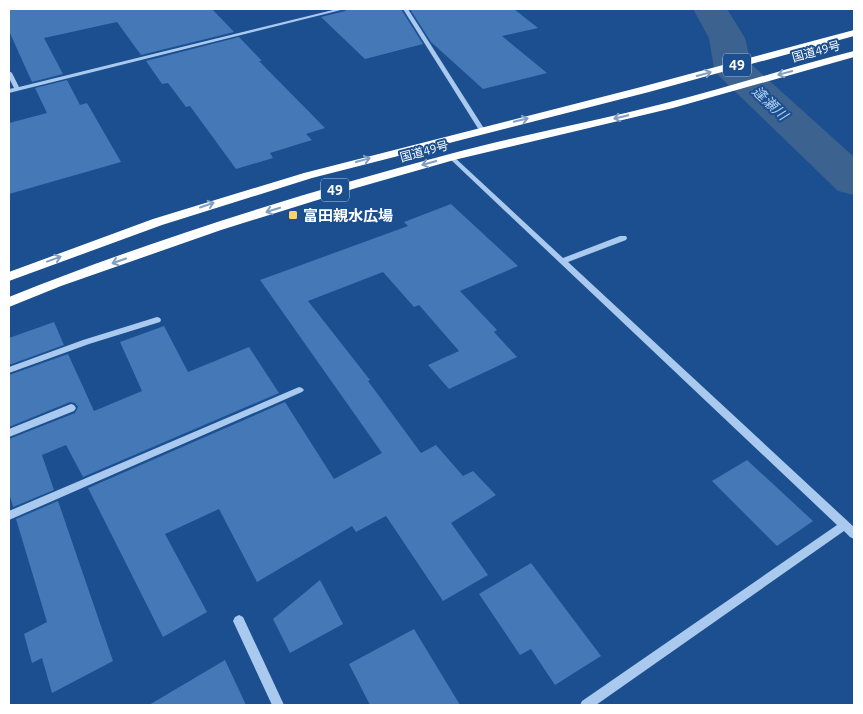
<svg xmlns="http://www.w3.org/2000/svg" width="863" height="714" font-family="Ubuntu,'Noto Sans JP',sans-serif">
  <rect width="100%" height="100%" fill="#1b4f8f"/>
  <g fill="none" stroke-linecap="round" stroke-linejoin="round">
    <!-- river -->
    <path fill="#3c6290" fill-rule="evenodd" d="M693,9H727L745,38L751,64L854,157V195L838,191L719,76L714,68L709,38Z"/>
  </g>
  <!-- building -->
  <g fill="#4478b7">
    <path d="M9,9H212L234,32L141,55L117,22L44,38L63,74L32,82L9,31Z"/>
    <path d="M347,9H401L423,44L365,59L321,17L345,11Z"/>
    <path d="M410,9H514L538,28L502,36L547,73L483,89L431,42Z"/>
    <path d="M239,37L262,61H259L325,128L306,134L312,140L270,153L273,158L236,169L190,106L186,107L168,83L162,84L146,61Z"/>
    <path d="M67,80L80,105L87,103L121,162L9,194V123L47,113L35,88Z"/>
    <path d="M451,204L518,266L460,291L497,330L494,332L517,357L449,389L428,365L459,351L419,305L414,307L383,272L308,301L370,380L368,381L421,453L436,445L463,476L473,471L496,495L451,523L488,575L443,601L386,516L356,532L352,526L257,582L219,509L165,534L207,612L163,637L88,488L285,402L334,479L382,453L260,280L408,226L404,222Z"/>
    <path d="M54,322L64,345L9,365V338Z"/>
    <path d="M164,326L188,372L249,347L279,393L83,477L66,445L42,455L54,490L13,507L9,493V439L75,413L78,407L75,403L70,402L9,427V375L68,354L94,411L142,391L120,342Z"/>
    <path d="M747,460L813,521L777,546L712,481Z"/>
    <path d="M58,501L113,661L52,693L42,658L32,663L24,634L47,622L16,519Z"/>
    <path d="M531,563L601,656L555,685L531,649L520,655L479,594Z"/>
    <path d="M320,580L343,624L290,653L273,619Z"/>
    <path d="M414,629L460,705H370L349,664Z"/>
    <path d="M225,660L246,705H149Z"/>
  </g>
  <g fill="none" stroke-linecap="round" stroke-linejoin="round">
    <!-- minor -->
    <g fill="#a9c9ee" fill-rule="evenodd">
      <path d="M337,9H345L9,93V89L14,88L9,78V71L12,73L19,87Z"/>
      <path d="M403,9H408L485,130L484,131L479,130Z"/>
      <path d="M451,155L453,156L563,258L620,236H626L627,238L626,240L568,262L854,527V539L850,537L844,531L596,705H580L582,701L837,525L449,158V156Z"/>
      <path d="M157,317L160,318L161,320L160,322L89,344L9,373V367L83,340Z"/>
      <path d="M299,387L302,388L304,390L302,392L9,520V511Z"/>
      <path d="M71,404L74,405L76,408L74,411L9,437V429Z"/>
      <path d="M239,615L243,617L284,705H272L233,621L235,617Z"/>
    </g>
    <!-- highway -->
    <g fill="#fff" fill-rule="evenodd">
      <path d="M854,30V36L649,92L312,178L162,225L9,281V272L153,219L304,173L641,87Z"/>
      <path d="M854,51V57L673,108L454,160L356,188L221,230L61,286L9,307V297C151,240 299,194 446,155C519,135 593,122 666,103C729,87 791,67 854,51Z"/>
    </g>
  </g>
  <!-- one-way arrows -->
  <defs><path id="oneway-shaft" d="M-6 0H5M1.5-3L5.5 0L1.5 3" fill="none" stroke-width="1.6" stroke-linecap="round" stroke-linejoin="round" transform="scale(1.25)"/></defs>
  <g stroke="#829ec1">
    <use href="#oneway-shaft" transform="translate(785 73) rotate(165)"/>
    <use href="#oneway-shaft" transform="translate(704 74) rotate(-15)"/>
    <use href="#oneway-shaft" transform="translate(621 117) rotate(167)"/>
    <use href="#oneway-shaft" transform="translate(521 120) rotate(-14)"/>
    <use href="#oneway-shaft" transform="translate(363 160) rotate(-15)"/>
    <use href="#oneway-shaft" transform="translate(429 163) rotate(164)"/>
    <use href="#oneway-shaft" transform="translate(207 205) rotate(-19)"/>
    <use href="#oneway-shaft" transform="translate(273 210) rotate(163)"/>
    <use href="#oneway-shaft" transform="translate(54 259) rotate(-20)"/>
    <use href="#oneway-shaft" transform="translate(119 261) rotate(161)"/>
  </g>
  <!-- markers -->
  <rect fill="#ffd166" stroke="#1b4f8f" stroke-width="2" x="288" y="210" width="10" height="10" rx="2.5"/>
  <g text-anchor="middle" dominant-baseline="central" stroke-width="4" stroke-linejoin="round" paint-order="stroke">
    <!-- far-street labels -->
    <g font-size="12" fill="#fff" stroke="#1b4f8f">
      <text transform="translate(816 51) rotate(-15)">国道49号</text>
      <text transform="translate(424 151) rotate(-15)">国道49号</text>
    </g>
    <!-- shield labels -->
    <g fill="#1b4f8f" stroke="#bbcadd" stroke-width="1">
      <rect x="723" y="53.5" width="28" height="23" rx="4"/>
      <rect x="321" y="178.5" width="28" height="23" rx="4"/>
    </g>
    <g font-size="14" font-weight="bold" fill="#fff">
      <text x="737" y="65">49</text>
      <text x="335" y="190">49</text>
    </g>
    <!-- far-water labels -->
    <g font-size="14" font-style="italic" fill="#b5d3f5" stroke="#1b4f8f">
      <text transform="translate(770 103) rotate(43)">逢瀬川</text>
    </g>
    <!-- poi labels -->
    <g font-size="15" font-weight="bold" fill="#fff" stroke="#1b4f8f" text-anchor="start">
      <text x="303" y="215">富田親水広場</text>
    </g>
  </g>
  <!-- border -->
  <rect width="863" height="714" fill="none" stroke="#ffffff" stroke-width="20"/>
</svg>
